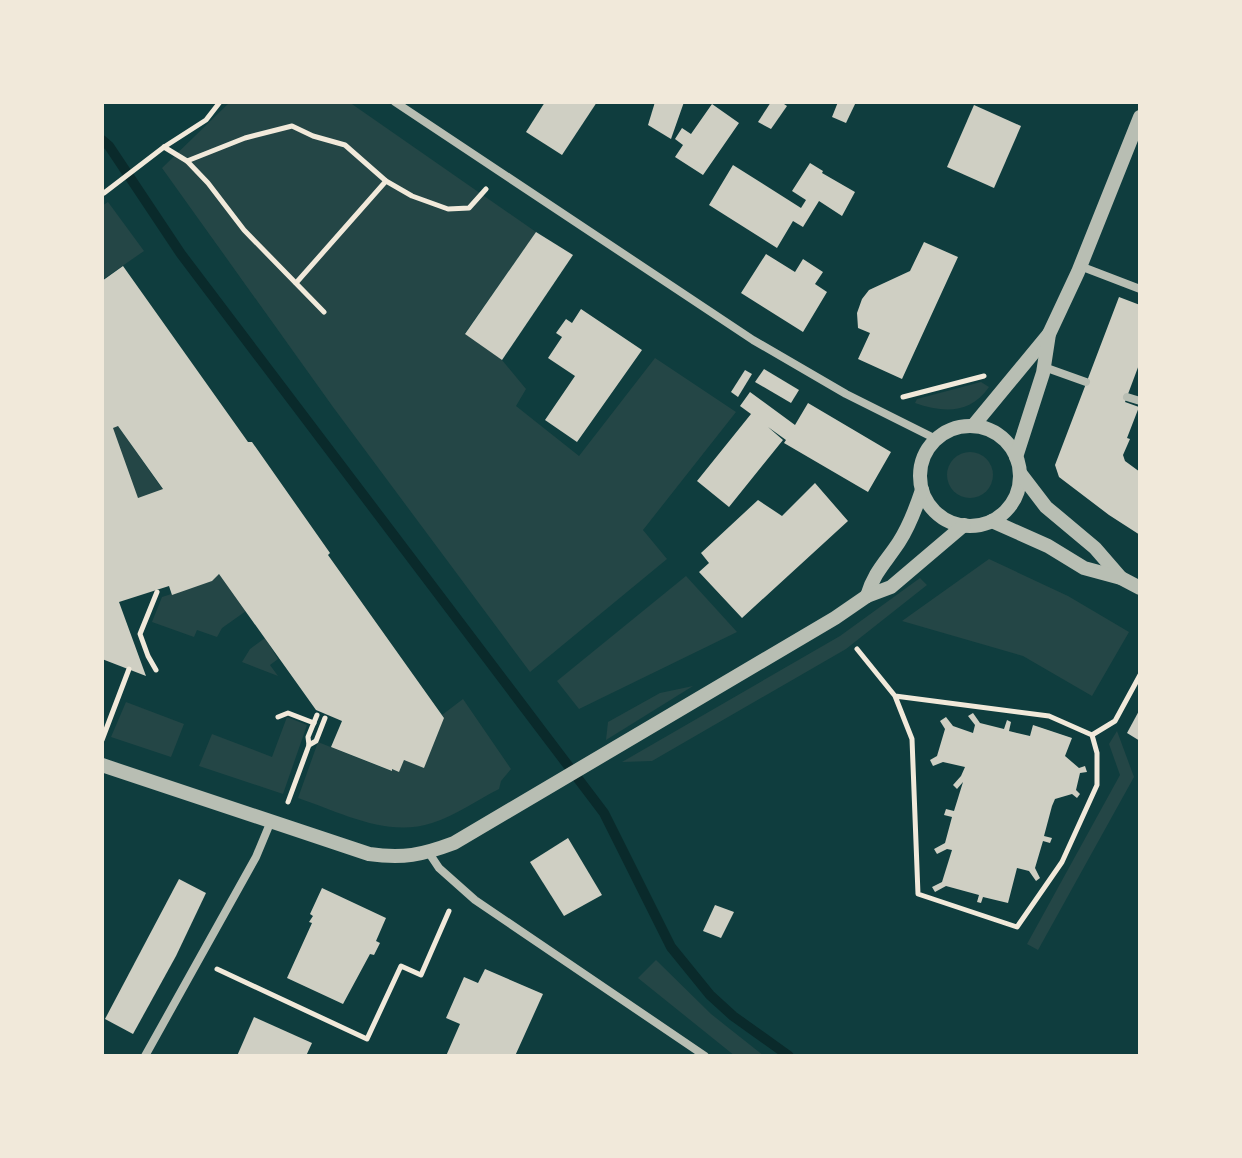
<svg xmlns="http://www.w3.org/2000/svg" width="1242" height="1158" font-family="'Public Sans',sans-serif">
  <rect width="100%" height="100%" fill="#0f3d3e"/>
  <!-- green -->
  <g fill="#244646">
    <path d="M230,102H349L536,232L465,333L502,360L526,389L516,406L579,456L655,358L736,412L643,530L667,559L530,672L333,407L162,168Z"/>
    <path d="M108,202L144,251L102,280V206Z"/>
    <path d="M981,382L989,387C970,414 944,413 915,403L917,399Z"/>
    <path d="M102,414L118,426L170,500L135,525Z"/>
    <circle cx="970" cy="475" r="23"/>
    <path d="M989,559L1068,596L1129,632L1092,696L1023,656L902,621Z"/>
    <path d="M219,574L246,611L222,628L217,637L197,630L194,637L152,622L162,597L212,581Z"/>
    <path d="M686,576L737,632L579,709L557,681Z"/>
    <path d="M920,578L927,585L846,649L652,761L622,762L840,636Z"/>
    <path d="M265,638L278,659L270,665L278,676L242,662L250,649Z"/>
    <path d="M693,686L606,740L608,722L660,693Z"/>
    <path d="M463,699L511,769L501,781L499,789C477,800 455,816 432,823C387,838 340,812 298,798L318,742L391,771L392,769L399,771L404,760L424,767L444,717L442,715Z"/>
    <path d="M126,702L184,724L171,757L111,737Z"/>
    <path d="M287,717L307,725L283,794L199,766L212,734L272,757Z"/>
    <path d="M1117,731L1134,777L1038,950L1027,944L1120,775L1109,744Z"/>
    <path d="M656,960L711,1014L764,1056H735L638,978Z"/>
  </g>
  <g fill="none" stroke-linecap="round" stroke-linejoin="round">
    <!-- stream -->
    <path stroke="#0a2a2b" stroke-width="10" d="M102,140L109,146L181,254L604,813L671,947L710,995L733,1016L789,1056"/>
  </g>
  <!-- building -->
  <g fill="#cfcfc3" fill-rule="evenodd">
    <path d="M545,102H597L562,155L526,132Z"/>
    <path d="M655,102H684L671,139L648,125Z"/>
    <path d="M771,102H781L787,106L771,129L758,122Z"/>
    <path d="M838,102H856L846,123L832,117Z"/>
    <path d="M712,104L739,123L703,175L675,157L683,145L675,139L682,128L691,134Z"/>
    <path d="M974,105L1021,126L994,188L947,167Z"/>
    <path d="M810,163L823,171L822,173L855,192L842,216L819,201L803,227L793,221L777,248L709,205L733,165L801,208L806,200L792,191Z"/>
    <path d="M536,232L573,255L502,360L465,334Z"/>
    <path d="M924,242L958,257L902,379L858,359L870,333L858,328L857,313L862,299L869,290L910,271Z"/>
    <path d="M766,254L795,272L803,259L823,272L815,284L827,292L803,332L741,293Z"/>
    <path d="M123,266L248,442H252L330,553L328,555L444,718L424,768L404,760L399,772L392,769V771L331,747L342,721L316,710L219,574L212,581L172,595L169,586L119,602L146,676L102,659V281ZM118,426L163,489L138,498L113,428Z"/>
    <path d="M1119,297L1140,305V362L1125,402L1139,407L1127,438L1130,439L1123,455L1125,461L1140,472V535L1109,515L1059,477L1055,465Z"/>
    <path d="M581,309L642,350L577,442L545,420L575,376L548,358L562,337L556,333L566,319L572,323Z"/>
    <path d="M764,369L799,390L791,403L755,382Z"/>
    <path d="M745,370L752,374L738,397L731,392Z"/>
    <path d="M750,392L795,425L808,403L891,452L868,492L784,443L786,440L768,427L783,440L729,507L697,481L751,414L740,406Z"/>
    <path d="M815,483L848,521L742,618L699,572L709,563L701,553L758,500L782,516Z"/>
    <path d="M1140,709V741L1127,733Z"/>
    <path d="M973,713L980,723L1004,729L1007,720L1011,722L1009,731L1030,736L1033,725L1072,738L1065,756L1079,768L1085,766L1087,772L1080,773L1076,790L1080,794L1077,798L1072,794L1055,799L1052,806L1044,836L1052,838L1050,843L1043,841L1035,868L1040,878L1036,881L1029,871L1017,868L1008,903L983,897L981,903L977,902L979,895L946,886L935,892L932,887L942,882L952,850L947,849L937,854L934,849L945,843L952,817L944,815L946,809L954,811L963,782L957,789L953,785L961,776L965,767L943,762L933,766L930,760L937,756L945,729L940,721L946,717L953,726L973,733L975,725L968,716Z"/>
    <path d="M568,838L602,895L564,916L530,862Z"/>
    <path d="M179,879L206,893L176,956L133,1034L105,1019Z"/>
    <path d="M322,888L386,918L376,941L380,943L374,955L370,954L343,1004L287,978L312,923L309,922L313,916L310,914Z"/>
    <path d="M715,905L734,912L721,938L703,931Z"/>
    <path d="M485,969L543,994L515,1056H446L460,1024L446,1018L464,977L478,983Z"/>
    <path d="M254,1017L312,1043L306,1056H237Z"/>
  </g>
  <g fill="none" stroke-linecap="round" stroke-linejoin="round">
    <!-- path -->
    <g stroke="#f1e9da" stroke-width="5">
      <path d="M164,147L187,161L245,138L292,126L313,136L345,145L386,181L412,196L448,209L469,208L486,189"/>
      <path d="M187,161L208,183L244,230L324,312"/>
      <path d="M104,193L164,147L206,120L220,102"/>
      <path d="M296,283L386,181"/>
      <path d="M903,397L984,376"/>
      <path d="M857,649L895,696L912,739L918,894L1017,927L1062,862L1097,785V753L1092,735L1049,716L895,696"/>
      <path d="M156,670L148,656L140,634L157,592"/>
      <path d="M278,717L288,713L314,723"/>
      <path d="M1092,735L1115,721L1140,675"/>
      <path d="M102,740L129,669"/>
      <path d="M309,745L316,741L325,718"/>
      <path d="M288,802L309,745L308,737L317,715"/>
      <path d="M217,969L367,1039L401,966L421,975L449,911"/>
    </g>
    <!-- minor -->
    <g stroke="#b8beb3" stroke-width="8">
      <path d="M395,102L753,340L846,394L936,439"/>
      <path d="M1080,266L1140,289"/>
      <path d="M1044,367L1086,382"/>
      <path d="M1127,397L1140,401"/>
      <path d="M429,853L439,868L475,900L705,1056"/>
      <path d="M145,1056L256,857L271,821"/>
    </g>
    <!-- tertiary -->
    <g stroke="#b8beb3" stroke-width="14">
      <path d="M973,426L1049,334"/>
      <circle cx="970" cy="476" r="50"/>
      <path d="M1016,457L1043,373L1049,334L1078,272L1140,117"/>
      <path d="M1020,473L1046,507L1095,548L1121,578"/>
      <path d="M992,521L1048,546L1084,568L1121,578L1140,588"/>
      <path d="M867,596C874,572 886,562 899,542C910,525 916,508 922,490"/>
      <path d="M102,765L369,854C403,859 422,855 454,843L835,618L867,596L891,587L964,525"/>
    </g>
  </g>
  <!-- border -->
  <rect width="1242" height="1158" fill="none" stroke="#f1e9da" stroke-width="208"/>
</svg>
